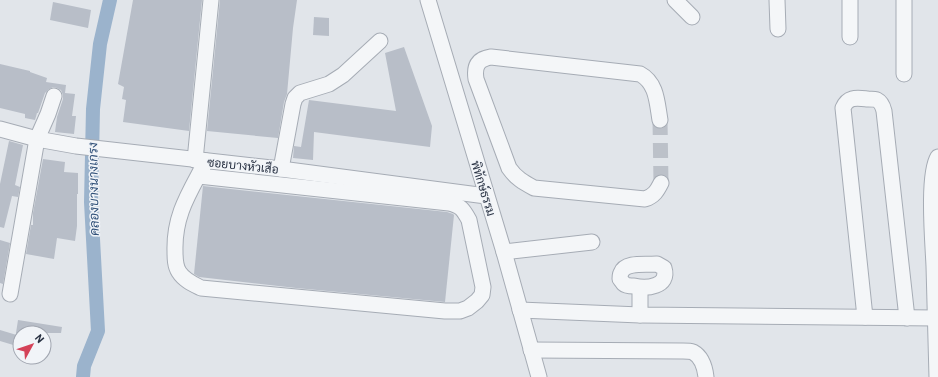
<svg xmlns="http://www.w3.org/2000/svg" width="938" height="377" font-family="Barlow,Sarabun,sans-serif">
  <rect width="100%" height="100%" fill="#e1e5ea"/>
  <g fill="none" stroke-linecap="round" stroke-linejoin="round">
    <!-- canal -->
    <path stroke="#9bb3cc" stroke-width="14" d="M83,377L84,366L98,331L91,202L93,109L100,44L110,0"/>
  </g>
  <!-- building -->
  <g fill="#b8bec8">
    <path d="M133,0H202L189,131L123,122L126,100L122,99L124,87L118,84Z"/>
    <path d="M220,0H297L293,28L287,94L284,102L278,138L207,131Z"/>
    <path d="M53,2L91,10L88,28L50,20Z"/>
    <path d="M314,17L329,18V36L313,35Z"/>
    <path d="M404,47L432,126L430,147L314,132L313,160L293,158L294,146L301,147L309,100L396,111L385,53Z"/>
    <path d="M0,64L30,71V72L47,78L46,82L66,85L65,93L75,94L72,116H76L74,134L55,132L57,117L63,99V95L61,90L57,88L53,87L48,90L45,93L38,113H37L35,120L25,118V114L0,108Z"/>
    <path d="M9,141L23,145L15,185L20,187L18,197L12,196L4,228L0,227V184Z"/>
    <path d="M43,159L65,162L64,172L78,173V194H77V226L75,241L57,238L54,259L26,254L31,225H33V213Z"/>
    <path d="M203,186L447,212L453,214L454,215L445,302L296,288L199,277L194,274Z"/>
    <path d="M0,240L10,243L3,284L0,283Z"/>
    <path d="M18,320L62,327L61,333H16Z"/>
    <path d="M0,330L20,336V347L0,341Z"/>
  </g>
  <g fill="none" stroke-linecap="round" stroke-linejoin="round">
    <!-- minor-tunnel -->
    <path stroke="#bcc1c9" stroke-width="15" stroke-dasharray="15 8" stroke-linecap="butt" d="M660,120L661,183"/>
    <!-- minor casing -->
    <g stroke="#a6acb5" stroke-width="17">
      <g id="minor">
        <path d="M428,0L504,252L539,377"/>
        <path d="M675,0L692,17"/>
        <path d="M777,0L778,29"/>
        <path d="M850,0V37"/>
        <path d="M904,0V74"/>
        <path d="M660,120C657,103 657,83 640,74L491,57C478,59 474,66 476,79L509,168C516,178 523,182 534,188L645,199C654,196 657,191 661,183"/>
        <path d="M0,129L37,139L76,146L281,169L486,196"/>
        <path d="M195,160L211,0"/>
        <path d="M281,169L293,104L295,98L300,93L329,84L343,75L380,41"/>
        <path d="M199,176L449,203C461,206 463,209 469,220L483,287L482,295L477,301L468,308L460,311H445L201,288C193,284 184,280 179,272C175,266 175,258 175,251C174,214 190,192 206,161"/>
        <path d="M504,252L592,242"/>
        <path d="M657,264L664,268C670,287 646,289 634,286C631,286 626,286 624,284C623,283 622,281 620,279C620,279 620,274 621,273C625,261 647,265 657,264Z"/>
        <path d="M10,294L37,139L48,114L54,96"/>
        <path d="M520,310L640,315L936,318"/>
        <path d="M640,315V288"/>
        <path d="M865,317L843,108C848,96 857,98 868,99C871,99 875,99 877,100C881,102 883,107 884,111L907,318"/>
        <path d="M531,350L683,351C686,351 690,351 693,352C702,357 705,368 706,377"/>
        <path d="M937,377C936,340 935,303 934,266C933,243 927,175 938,157"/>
      </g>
    </g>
    <!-- minor -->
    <use href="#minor" stroke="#f4f6f8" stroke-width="15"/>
  </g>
  <g text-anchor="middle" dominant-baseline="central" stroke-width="3" stroke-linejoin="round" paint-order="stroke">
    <!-- street labels -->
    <g font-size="12" fill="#293243" stroke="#f1f4f8">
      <text transform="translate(243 165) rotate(6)">ซอยบางหัวเสือ</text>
      <text transform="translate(484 188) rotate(73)">พิทักษ์ธรรม</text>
    </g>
    <!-- water labels -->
    <g font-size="13" font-style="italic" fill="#315179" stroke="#f1f4f8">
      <text transform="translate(93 189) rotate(-91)">คลองบางนางเกรง</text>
    </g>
  </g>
  <!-- north arrow -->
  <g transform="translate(32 345) rotate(50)"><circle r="19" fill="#f1f4f8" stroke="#a1a6b0"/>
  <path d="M0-3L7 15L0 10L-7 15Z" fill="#d44258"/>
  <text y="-6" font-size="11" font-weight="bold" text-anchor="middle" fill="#293243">N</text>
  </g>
</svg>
